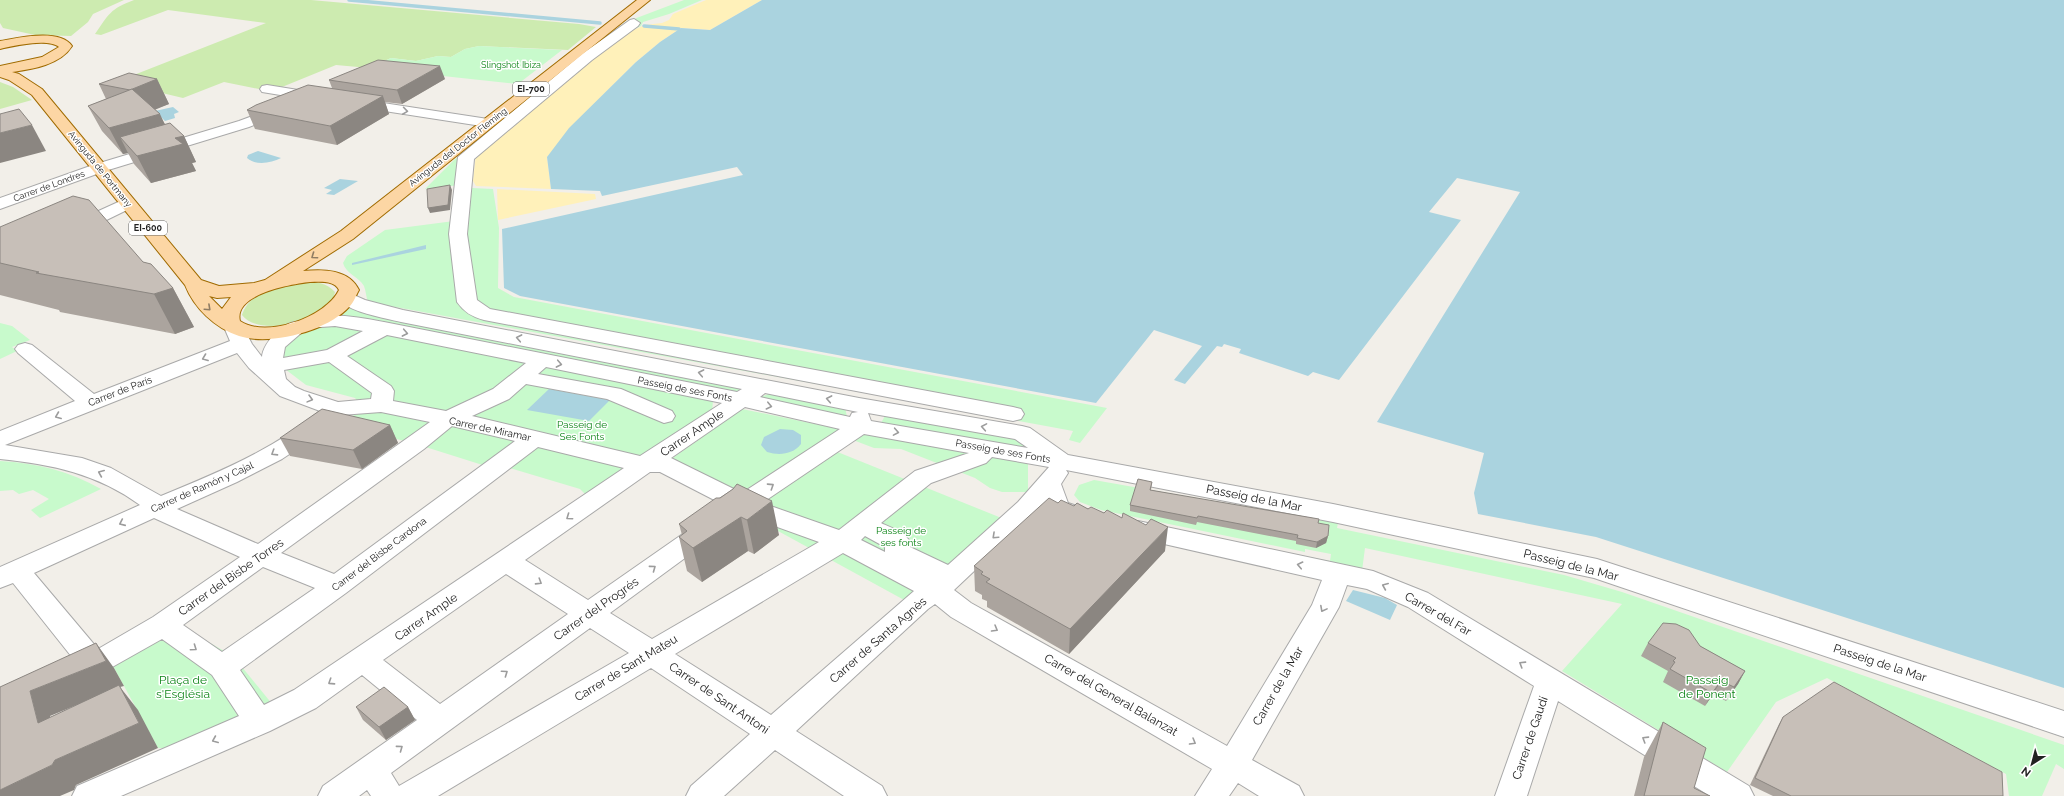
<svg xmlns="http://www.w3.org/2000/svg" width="2064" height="796" font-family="Raleway,sans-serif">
  <rect width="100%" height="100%" fill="#f2efe9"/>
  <!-- grass -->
  <g fill="#cdebb0">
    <path d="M0,0H124L93,14L88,22L71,36L35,35L3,28L0,23Z"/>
    <path d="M134,0H311L579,24L596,27L568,50L479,46L465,49L451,57L438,56L416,61L391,58L369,68L336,65L282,87L268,85L259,89L224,82L183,98L116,82L266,23L168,10L101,35L95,34C109,14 110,9 134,0Z"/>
    <path d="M0,82L13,87L32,100L0,109Z"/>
    <path d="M303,282C316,282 326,282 335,292C330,320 260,339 242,315C249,291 281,286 303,282Z"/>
  </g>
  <!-- sand -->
  <g fill="#fff1ba">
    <path d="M706,0H762L710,30L681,28L660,42L636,62L604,94L547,157L551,189L476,186L473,181L476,154L619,36L645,25L662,23L669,20L673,14Z"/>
    <path d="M497,189L595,194L596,199L498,220Z"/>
  </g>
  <!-- park -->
  <g fill="#c8facc">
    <path d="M684,0H702L669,14L643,22L641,26L619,36L472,155V188L493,189L499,228L498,288L514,297L1107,408L1080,443L1069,440L1073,431L368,302C366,297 366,291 364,286C358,276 346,274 343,263L347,256L385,230L454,221L460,185L425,189L454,160L626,22Z"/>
    <path d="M479,46L562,50L518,84L369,68L391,58L416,61L438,56L451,57L465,49Z"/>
    <path d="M350,308L745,388L736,395L340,316Z"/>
    <path d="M0,323L12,326L30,340L12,347L17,351L0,359Z"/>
    <path d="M343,324L713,400L712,413L588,497L580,489L506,467L492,468L416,444L334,423L360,413L359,403L355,398L306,385L285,369L281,351L292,336L316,327Z"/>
    <path d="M771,393L845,407L847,417L756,399Z"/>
    <path d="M742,409L844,430L741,498L667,462Z"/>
    <path d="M886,414L1018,436L1040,454L881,423Z"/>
    <path d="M869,431L1028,461V492H1002L990,488L975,478L901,449L874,448L853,440Z"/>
    <path d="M835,451L1004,519L906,601L745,513Z"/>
    <path d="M0,461C37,463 69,471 101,489L40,518L31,510L49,499L33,490L19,494L13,490L0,491Z"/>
    <path d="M1094,480L1338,523L1337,528L1564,575L1622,592L2064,745V769L2056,764L2042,796H2009L2006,774L1827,678L1776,702L1727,772L1562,671L1622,604L1365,548L1362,571L1274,550L1330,561L1331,554L1305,549V552L1101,510L1080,502L1074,495L1079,485Z"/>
    <path d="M180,626L233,656L273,705L169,748H158L113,666Z"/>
  </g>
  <!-- water -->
  <g fill="#aad3df">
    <path d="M762,0H2064V688L1596,537L1478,514L1474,493L1484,453L1377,422L1520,192L1457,178L1429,212L1461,220L1339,380L1313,372L1308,376L1239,353L1241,349L1224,344L1222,347L1217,346L1185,384L1174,380L1202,346L1154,330L1096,403L520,296L504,288L502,229L743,175L737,167L602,196L600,191L551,189L547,157L569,128L636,62L660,42L681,28L710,30Z"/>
    <path d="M173,107L179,112L174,114L175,118L165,121L155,111Z"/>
    <path d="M258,151L281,158C271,163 256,166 247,158L248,155Z"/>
    <path d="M340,179L358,181L334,195L326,194L332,190L324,188Z"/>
    <path d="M426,245V249L352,265V263Z"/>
    <path d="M549,389L610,400L589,421L527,410Z"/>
    <path d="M780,429L793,430L801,435V444C793,454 780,456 767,452L761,445L764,437Z"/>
    <path d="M1353,590L1385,598L1397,605L1390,620L1346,601Z"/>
  </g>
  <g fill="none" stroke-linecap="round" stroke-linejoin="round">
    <!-- stream -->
    <g stroke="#aad3df" stroke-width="3.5">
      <path d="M349,0L600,23"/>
      <path d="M644,26L679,29"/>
    </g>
    <!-- minor casing -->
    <g stroke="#a9a9a9" stroke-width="2">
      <g id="minor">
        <path d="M634,19L640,23L638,26L592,60L474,159L467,234L477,300L490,309L1013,407L1021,409L1024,414L1021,419L1013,421L484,320C472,317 464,312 457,302L449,234L458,157L582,54L630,20Z"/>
        <path d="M267,85L317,93L322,94L324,97L322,100L317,101L262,92L260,89L262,86Z"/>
        <path d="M357,99L488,119L493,120L495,123L493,126L488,127L352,106L350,103L352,100Z"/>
        <path d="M279,106L284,107L286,110L284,113L249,127L105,171L0,209V198L93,165L239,121Z"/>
        <path d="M127,198L133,199L135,203L133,207L82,232L76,233L70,232L67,228L70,224Z"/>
        <path d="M347,292L365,300L403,310L859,398L1022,426L1030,428L1068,455L1333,504L1597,559L2064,711V737L1594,578L1333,522L1066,470L1068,473L1061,484L1068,503L1089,510L1093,516L1089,522L1080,525L1049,514L1044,505L954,590L971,603L1227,746L1312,605L1322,580L1129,536L1125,530L1129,524L1138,521L1373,571L1428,593L1749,786L1754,796H1710L1558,701L1527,796H1495L1534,686L1408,607L1367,589L1347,585L1339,607L1252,760L1299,786L1304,796H1259L1238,783L1229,796H1195L1212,769L951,617L935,604L928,609L796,731L882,786L887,796H844L775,750L724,796H686L691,786L750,734L651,668L438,796H371L367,790L359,796H318L323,786L417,720L362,675L316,708L270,731L121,796H72L77,786L239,716L212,675L162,639L91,679L81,683L71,679L66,671L71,663L75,661L13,583L0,588V567L140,505C98,474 51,464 0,459V431L75,401L18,353L15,349L18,345L25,343L32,345L94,394L230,341L224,327L227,323L234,321L241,323L252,344L262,357C263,342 286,318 302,322L304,319C332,312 356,317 384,322L737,392L742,389L401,322C385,318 347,312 337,298L340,294ZM335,326L363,331L327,350L283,358L285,347L307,328ZM387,335L526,363L493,389L446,411L393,401L394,391L391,386L347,356ZM237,353L249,368L280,396L320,411C273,450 217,473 161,496L111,468L82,458L5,445ZM329,362L372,393L371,399L338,402L304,391L295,387L286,379L284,370ZM546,367L722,403L640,456L472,416L509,399L526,384L607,399L664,423L672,421L675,416L672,411L621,389L538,374ZM765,393L858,412L852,413L850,417L760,397ZM745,407L840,429L742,493L671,458ZM381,412L430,422L258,544L177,509L237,482L282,459L324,431L341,415ZM868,413L1015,439L1028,448L871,421ZM452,426L515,441L334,574L281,553L424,449ZM864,434L969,453L915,471L839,530L762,503ZM538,447L624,468L294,690L264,705L240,670L346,593ZM992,457L1049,467L1018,502L948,565L910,547C912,534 891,528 881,523L931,483L986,463ZM650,472H660L724,505L721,511L724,517L733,519L744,515L819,542L652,639L610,613L715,536L719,530L715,524L706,521L697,524L588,600L525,560ZM154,518L240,557L153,617L98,649L34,573ZM865,536L885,547V552L861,540ZM843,553L914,591L771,715L675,654ZM263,567L315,588L222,652L183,625ZM506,574L568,614L440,704L383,660ZM590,628L629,653L399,786L391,773Z"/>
      </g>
    </g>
    <!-- major casing -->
    <g stroke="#a06b00" stroke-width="2">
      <path id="major" d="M637,0H650L353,239L303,271C323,269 349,269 359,290C356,295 354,302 350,306C328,331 271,346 239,336C215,328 194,308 185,285L32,95L9,80L0,77V66L42,57L59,47C47,38 14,46 0,49V41C18,38 60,28 72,46C60,65 33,69 12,72L19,74L42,89L201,280L219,286L254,283L265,280L341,231ZM310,282C320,282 334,280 339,290C326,317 266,339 240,321C233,294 292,284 310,282ZM209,296L217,298L231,297L222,309Z"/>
    </g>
    <!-- minor -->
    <use href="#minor" fill="#fff" fill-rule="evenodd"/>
    <!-- major -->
    <use href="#major" fill="#fcd6a4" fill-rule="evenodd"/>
  </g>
  <!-- wall -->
  <g fill="#aba49e">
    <path d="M157,79L169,104L155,109L165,124L184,136L196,162L192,163L196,171L151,183L134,164L128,153L123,154L102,131L88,106L106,99L99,84Z"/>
    <path d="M445,79L402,104L385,102L389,114L337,145L255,129L247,110L332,88L329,80Z"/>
    <path d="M0,227L143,262L173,288L194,327L175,334L60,312L59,310L0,295Z"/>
    <path d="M390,425L398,443L362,469L290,456L280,438Z"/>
    <path d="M1152,482L1151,490L1318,523L1328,536L1326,543L1316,548L1296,544V541L1197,522L1196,525L1130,511V505Z"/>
    <path d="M733,489L779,535L754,554L748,551L702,582L687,571L679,537L682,535L679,524Z"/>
    <path d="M1058,503L1088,509L1104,513L1165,551L1069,654L987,607V601L982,599V595L975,591L974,566Z"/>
    <path d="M1648,643L1700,646L1745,671L1738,684L1726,701L1713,694L1705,706L1663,682L1668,671L1641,656Z"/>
    <path d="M356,707H408L415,720L386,740L363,720Z"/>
    <path d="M1783,717L2003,796H1773L1750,785L1779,724Z"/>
    <path d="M1663,722L1694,788L1710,796H1634L1644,757Z"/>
  </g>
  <!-- shaded-wall -->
  <g fill="#8b8681">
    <path d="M440,66L445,79L402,104L397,90Z"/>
    <path d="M157,79L169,104L142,115L130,90Z"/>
    <path d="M383,96L389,114L337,145L330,126Z"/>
    <path d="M160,114L172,140L120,137L128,153L123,154L109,128Z"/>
    <path d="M32,125L46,151L0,163V133Z"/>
    <path d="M184,136L196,162L192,163L196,171L151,183L137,156L175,138Z"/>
    <path d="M450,185L452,190L450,210L430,213L428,208Z"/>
    <path d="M173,288L194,327L175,334L154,294Z"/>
    <path d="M390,425L398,443L362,469L353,450Z"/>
    <path d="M772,501L779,535L754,554L747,520Z"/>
    <path d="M741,517L748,551L702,582L693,548Z"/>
    <path d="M1168,527L1165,551L1069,654L1070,629Z"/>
    <path d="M1328,536L1326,543L1316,548L1317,542Z"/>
    <path d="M96,643L114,668L124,686L120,687L138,710L158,748L76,785L74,790L60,796H0V790L52,765L55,760L139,723L120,687L50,716L59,748L38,723L30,691L106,661Z"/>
    <path d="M1745,671L1738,684L1726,701L1734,687Z"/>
    <path d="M1721,681L1713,694L1705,706L1712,693Z"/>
    <path d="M408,707L415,720L386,740L379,727Z"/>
  </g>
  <!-- building -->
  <g fill="#c7bfb8" stroke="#8b8681">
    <path d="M378,60L440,66L397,90L329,80Z"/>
    <path d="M129,73L157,79L130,90L99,84Z"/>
    <path d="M308,85L383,96L330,126L247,110L256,105Z"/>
    <path d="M132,89L160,114L109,128L88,106Z"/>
    <path d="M19,109L32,125L0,133V114Z"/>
    <path d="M170,123L184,136L175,138L183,144L137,156L120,137Z"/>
    <path d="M450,185L448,205L428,208L427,189Z"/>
    <path d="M73,196L89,200L143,262L151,264L173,288L154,294L36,273L39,272L0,263V227Z"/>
    <path d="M322,409L390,425L353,450L280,438Z"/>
    <path d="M1138,479L1152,482L1150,490L1319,519L1318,523L1329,525L1328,536L1317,542L1297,538L1298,535L1198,516L1197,518L1130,505Z"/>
    <path d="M737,484L772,501L747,520L741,517L693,548L679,537L687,531L679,524L716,498H720L733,489Z"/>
    <path d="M1049,498L1058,503L1061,500L1074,506L1077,503L1088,509L1091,507L1104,513L1107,510L1122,518L1123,513L1146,525L1151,519L1168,527L1070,629L986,582L990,579L981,574L983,572L974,566Z"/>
    <path d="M1663,623L1676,624L1689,630L1700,646L1745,671L1734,687L1721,681L1712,693L1670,669L1675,662L1673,661L1676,658L1648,643Z"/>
    <path d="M96,643L106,661L30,691L38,723L119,685L139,723L55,760L52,765L0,790V687Z"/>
    <path d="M1834,682L2002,772L2003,796H1791L1755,778L1783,717Z"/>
    <path d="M384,687L408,707L379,727L356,707Z"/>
    <path d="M1663,722L1706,748L1694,788L1710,796H1644Z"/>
  </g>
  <!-- one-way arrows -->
  <defs><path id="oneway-chevron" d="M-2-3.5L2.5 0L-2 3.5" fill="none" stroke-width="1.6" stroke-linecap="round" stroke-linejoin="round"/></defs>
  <g stroke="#9c9c9c">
    <use href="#oneway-chevron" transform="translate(405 111) rotate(8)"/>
    <use href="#oneway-chevron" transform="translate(405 333) rotate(11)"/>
    <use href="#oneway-chevron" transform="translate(519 338) rotate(-169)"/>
    <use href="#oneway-chevron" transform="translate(205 358) rotate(159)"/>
    <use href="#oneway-chevron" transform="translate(559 364) rotate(11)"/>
    <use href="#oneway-chevron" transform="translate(701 373) rotate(-169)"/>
    <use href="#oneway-chevron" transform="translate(310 399) rotate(15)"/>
    <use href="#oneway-chevron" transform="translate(829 399) rotate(-169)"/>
    <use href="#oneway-chevron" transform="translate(769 406) rotate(13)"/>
    <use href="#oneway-chevron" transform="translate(58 416) rotate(158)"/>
    <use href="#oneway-chevron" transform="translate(984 427) rotate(-170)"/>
    <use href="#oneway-chevron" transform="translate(896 432) rotate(10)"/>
    <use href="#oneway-chevron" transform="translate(274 453) rotate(148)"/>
    <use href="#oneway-chevron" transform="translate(101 473) rotate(-157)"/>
    <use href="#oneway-chevron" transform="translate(771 486) rotate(-33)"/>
    <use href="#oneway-chevron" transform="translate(569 517) rotate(145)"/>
    <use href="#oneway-chevron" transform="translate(122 523) rotate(156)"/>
    <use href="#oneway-chevron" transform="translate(995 536) rotate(137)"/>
    <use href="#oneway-chevron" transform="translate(1300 565) rotate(-168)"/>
    <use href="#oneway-chevron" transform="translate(653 568) rotate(-36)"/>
    <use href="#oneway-chevron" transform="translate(539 582) rotate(32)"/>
    <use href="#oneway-chevron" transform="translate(1385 586) rotate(-157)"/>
    <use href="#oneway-chevron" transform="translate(1323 609) rotate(118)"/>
    <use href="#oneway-chevron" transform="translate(995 629) rotate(30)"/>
    <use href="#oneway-chevron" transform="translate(194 648) rotate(35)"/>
    <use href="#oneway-chevron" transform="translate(1522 664) rotate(-148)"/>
    <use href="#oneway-chevron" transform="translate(505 673) rotate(-35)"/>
    <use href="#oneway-chevron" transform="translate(331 682) rotate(147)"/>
    <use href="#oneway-chevron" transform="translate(1645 739) rotate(-148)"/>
    <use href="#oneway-chevron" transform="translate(215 740) rotate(157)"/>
    <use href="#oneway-chevron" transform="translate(1193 742) rotate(30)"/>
    <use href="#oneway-chevron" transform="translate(400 748) rotate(-36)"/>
  </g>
  <g stroke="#8f7c63">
    <use href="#oneway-chevron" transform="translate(314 256) rotate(145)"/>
    <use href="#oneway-chevron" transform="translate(208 308) rotate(43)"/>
  </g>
  <g text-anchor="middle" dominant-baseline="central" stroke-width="3" stroke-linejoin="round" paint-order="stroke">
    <!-- far-park labels -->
    <g font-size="9" fill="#0c8416" stroke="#fff">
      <text x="511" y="65">Slingshot Ibiza</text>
    </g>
    <!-- shield labels -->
    <g fill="#fff" stroke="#646464" stroke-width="1">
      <rect x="513" y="82" width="36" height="14" rx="3"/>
      <rect x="129" y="221" width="38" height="14" rx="3"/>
    </g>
    <g font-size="9" font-weight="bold" fill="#222">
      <text x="531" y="89">EI-700</text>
      <text x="148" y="228">EI-600</text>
    </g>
    <!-- far-street labels -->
    <g font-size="9" fill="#222" stroke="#fff">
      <text transform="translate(458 147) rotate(-38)">Avinguda del Doctor Fleming</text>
      <text transform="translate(100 169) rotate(51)">Avinguda de Portmany</text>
      <text transform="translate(49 186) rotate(-20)">Carrer de Londres</text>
    </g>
    <!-- street labels -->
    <g font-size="10" fill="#222" stroke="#fff">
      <text transform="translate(685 389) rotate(11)">Passeig de ses Fonts</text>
      <text transform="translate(120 391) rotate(-21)">Carrer de París</text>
      <text transform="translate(490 429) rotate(12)">Carrer de Miramar</text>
      <text transform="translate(1003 451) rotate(10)">Passeig de ses Fonts</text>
      <text transform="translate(202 487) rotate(-24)">Carrer de Ramón y Cajal</text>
      <text transform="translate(379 554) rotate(-37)">Carrer del Bisbe Cardona</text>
    </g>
    <!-- park labels -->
    <g font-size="10" fill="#0c8416" stroke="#fff">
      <text x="582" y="424">Passeig de<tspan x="582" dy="12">Ses Fonts</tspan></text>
      <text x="901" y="530">Passeig de<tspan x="901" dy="12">ses fonts</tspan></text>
    </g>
    <!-- near-street labels -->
    <g font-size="12" fill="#222" stroke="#fff">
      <text transform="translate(692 433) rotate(-34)">Carrer Ample</text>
      <text transform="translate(1254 498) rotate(11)">Passeig de la Mar</text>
      <text transform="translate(1571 565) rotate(14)">Passeig de la Mar</text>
      <text transform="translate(231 577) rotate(-35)">Carrer del Bisbe Torres</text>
      <text transform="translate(596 609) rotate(-35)">Carrer del Progrés</text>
      <text transform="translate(1438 614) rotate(30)">Carrer del Far</text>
      <text transform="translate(426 617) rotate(-35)">Carrer Ample</text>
      <text transform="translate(878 640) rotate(-41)">Carrer de Santa Agnès</text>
      <text transform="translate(1880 663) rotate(18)">Passeig de la Mar</text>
      <text transform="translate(626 668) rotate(-31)">Carrer de Sant Mateu</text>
      <text transform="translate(1278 686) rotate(-60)">Carrer de la Mar</text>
      <text transform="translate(1111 695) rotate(30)">Carrer del General Balanzat</text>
      <text transform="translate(719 698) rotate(34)">Carrer de Sant Antoni</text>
      <text transform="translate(1530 738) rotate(-71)">Carrer de Gaudí</text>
    </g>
    <!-- near-park labels -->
    <g font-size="12" fill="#0c8416" stroke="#fff">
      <text x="183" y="680">Plaça de<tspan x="183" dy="14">s'Església</tspan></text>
      <text x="1707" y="680">Passeig<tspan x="1707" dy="14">de Ponent</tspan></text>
    </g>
  </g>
  <!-- north arrow -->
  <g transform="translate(2032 764) rotate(216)" stroke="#ffffff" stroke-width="3" paint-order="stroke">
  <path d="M0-3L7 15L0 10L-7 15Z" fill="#222222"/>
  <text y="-6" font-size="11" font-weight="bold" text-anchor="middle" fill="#222222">N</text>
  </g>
</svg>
